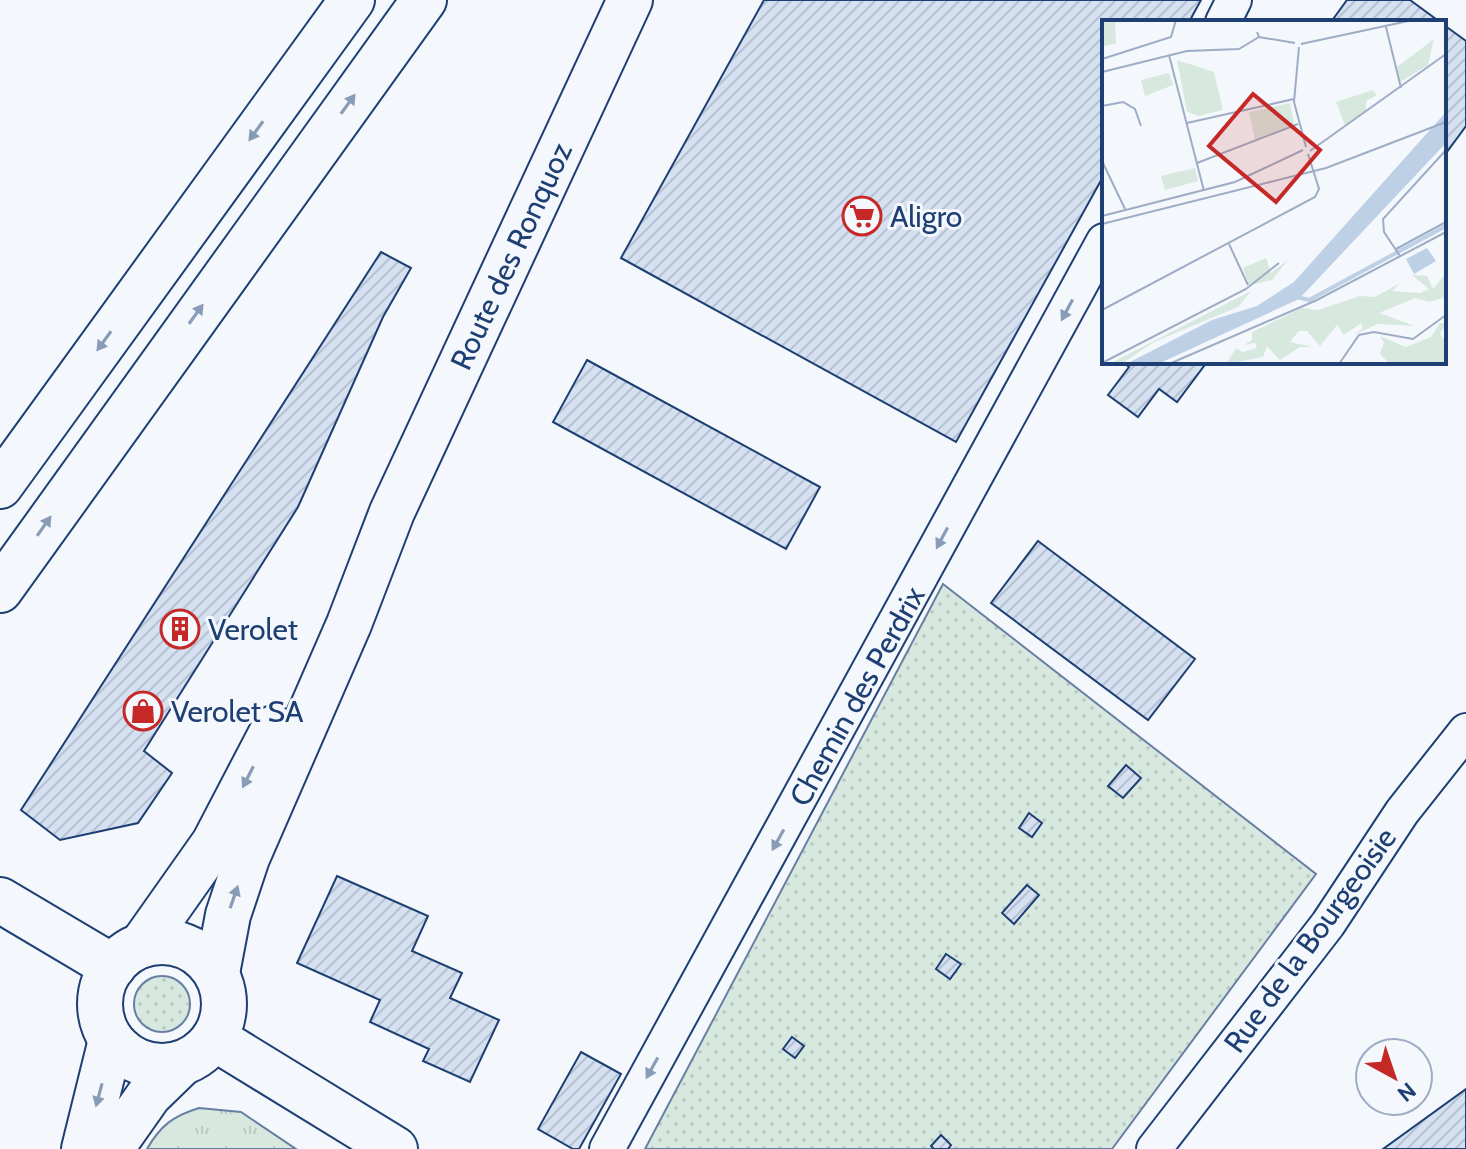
<svg xmlns="http://www.w3.org/2000/svg" width="1466" height="1149" font-family="Cabin,sans-serif">
  <defs>
    <pattern id="grass-tufts" width="24" height="20" patternUnits="userSpaceOnUse" patternTransform="scale(2)"><rect width="24" height="20" fill="#d7e8df"/><path d="M3 7l-1-3M5 7V3M7 7l1-3M15 17l-1-3M17 17v-4M19 17l1-3" fill="none" stroke="#b8c8c3"/></pattern>
    <pattern id="garden-dots" width="8" height="8" patternUnits="userSpaceOnUse" patternTransform="scale(2)"><rect width="8" height="8" fill="#d7e8df"/><path d="M2 2h.1M6 6h.1" fill="none" stroke="#b8c8c3" stroke-width="1.8" stroke-linecap="round"/></pattern>
    <pattern id="building-hatch" width="6" height="6" patternUnits="userSpaceOnUse" patternTransform="scale(2)"><rect width="6" height="6" fill="#d5e0f0"/><path d="M-1 1l2-2M0 6l6-6M5 7l2-2" fill="none" stroke="#b6c1d1"/></pattern>
  </defs>
  <rect width="100%" height="100%" fill="#f4f7fb"/>
  <!-- grass -->
  <path fill="url(#grass-tufts)" stroke="#687fa3" stroke-width="2" d="M199,1108L241,1112L296,1149H147C160,1126 173,1116 199,1108Z"/>
  <!-- garden -->
  <g fill="url(#garden-dots)" stroke="#687fa3" stroke-width="2">
    <path d="M943,584L1316,874L1112,1149H645Z"/>
    <circle cx="162" cy="1004" r="28"/>
  </g>
  <!-- building -->
  <g fill="url(#building-hatch)" stroke="#1d3f73" stroke-width="2">
    <path d="M764,0H1201L1189,22H1104V175L956,442L621,258Z"/>
    <path d="M1347,0H1410L1440,22H1331Z"/>
    <path d="M1444,25L1466,41V126L1444,156Z"/>
    <path d="M381,252L411,268L383,317L298,507L144,751L172,773L138,823L60,840L21,810Z"/>
    <path d="M587,360L820,487L786,549L553,422Z"/>
    <path d="M1123,362H1207L1177,402L1159,389L1138,417L1108,395L1129,367Z"/>
    <path d="M1038,541L1195,659L1148,720L991,603Z"/>
    <path d="M1126,765L1141,778L1123,798L1108,786Z"/>
    <path d="M1029,813L1042,823L1032,837L1019,828Z"/>
    <path d="M337,876L428,916L412,951L462,973L450,998L499,1020L470,1082L423,1061L429,1049L370,1022L380,1000L297,963Z"/>
    <path d="M1027,885L1039,895L1014,924L1002,913Z"/>
    <path d="M946,954L961,964L950,979L936,969Z"/>
    <path d="M792,1037L804,1046L795,1058L783,1049Z"/>
    <path d="M581,1052L621,1074L579,1149H573L538,1129Z"/>
    <path d="M1466,1089V1149H1383Z"/>
    <path d="M941,1135L951,1145L948,1149H934L931,1146Z"/>
  </g>
  <g fill="none" stroke-linecap="round" stroke-linejoin="round">
    <!-- minor casing -->
    <g stroke="#1d3f73" stroke-width="38">
      <g id="minor">
        <path d="M1223,22L1234,0"/>
        <path d="M607,1149L1104,241"/>
        <path d="M1154,1149L1328,924L1402,812L1466,731"/>
      </g>
    </g>
    <!-- tertiary casing -->
    <g stroke="#1d3f73" stroke-width="48">
      <g id="tertiary">
        <path d="M0,900L113,967"/>
        <circle cx="162" cy="1004" r="62"/>
        <path d="M142,945L214,843L274,728"/>
        <path d="M217,973L228,915L247,858L349,624L392,512L630,0"/>
        <path d="M214,1038L395,1149"/>
        <path d="M84,1149L111,1040"/>
        <path d="M111,1149L149,1095L182,1063"/>
      </g>
    </g>
    <!-- motorway casing -->
    <g stroke="#1d3f73" stroke-width="48">
      <g id="motorway">
        <path d="M0,486L352,0"/>
        <path d="M0,590L424,0"/>
      </g>
    </g>
    <!-- minor -->
    <use href="#minor" stroke="#f4f7fb" stroke-width="34"/>
    <!-- tertiary -->
    <use href="#tertiary" stroke="#f4f7fb" stroke-width="44"/>
    <!-- motorway -->
    <use href="#motorway" stroke="#f4f7fb" stroke-width="44"/>
  </g>
  <!-- one-way arrows -->
  <defs><path id="oneway-solid" d="M-6-.8H1V-3.2L6.5 0L1 3.2V.8H-6Z" transform="scale(2)"/></defs>
  <g fill="#889bb7">
    <use href="#oneway-solid" transform="translate(348 104) rotate(-54)"/>
    <use href="#oneway-solid" transform="translate(256 131) rotate(126)"/>
    <use href="#oneway-solid" transform="translate(1067 310) rotate(118)"/>
    <use href="#oneway-solid" transform="translate(196 314) rotate(-54)"/>
    <use href="#oneway-solid" transform="translate(104 341) rotate(126)"/>
    <use href="#oneway-solid" transform="translate(44 526) rotate(-55)"/>
    <use href="#oneway-solid" transform="translate(942 538) rotate(118)"/>
    <use href="#oneway-solid" transform="translate(248 777) rotate(117)"/>
    <use href="#oneway-solid" transform="translate(778 840) rotate(119)"/>
    <use href="#oneway-solid" transform="translate(234 897) rotate(-71)"/>
    <use href="#oneway-solid" transform="translate(652 1068) rotate(119)"/>
    <use href="#oneway-solid" transform="translate(99 1095) rotate(105)"/>
  </g>
  <!-- icons -->
  <defs>
    <g id="supermarket-ring" transform="scale(2)"><circle r="9.5" fill="#f4f7fb" stroke="#c62828" stroke-width="1.5"/><path d="M-6-5.5h2.5l.6 2H6L4.5 2H-2.5L-4.4-4H-6ZM-1.5 3.2a1.3 1.3 0 1 0 .1 0ZM3 3.2a1.3 1.3 0 1 0 .1 0Z" fill="#c62828"/></g>
    <g id="building-ring" transform="scale(2)"><circle r="9.5" fill="#f4f7fb" stroke="#c62828" stroke-width="1.5"/><path d="M-4-6H4V6H1V3H-1V6H-4ZM-2.5-4.3h1.7v1.8h-1.7ZM.8-4.3h1.7v1.8H.8ZM-2.5-1h1.7V.8h-1.7ZM.8-1h1.7V.8H.8Z" fill="#c62828"/></g>
    <g id="shop-ring" transform="scale(2)"><circle r="9.5" fill="#f4f7fb" stroke="#c62828" stroke-width="1.5"/><path d="M-5-2.5h2.3a2.7 3.5 0 0 1 5.4 0H5L5.5 6h-11ZM-1.5-2.5h3a1.5 2.3 0 0 0-3 0Z" fill="#c62828"/></g>
  </defs>
  <g fill-rule="evenodd">
    <use href="#supermarket-ring" x="862" y="216"/>
    <use href="#building-ring" x="180" y="629"/>
    <use href="#shop-ring" x="143" y="711"/>
  </g>
  <g text-anchor="middle" dominant-baseline="central" stroke-width="6" stroke-linejoin="round" paint-order="stroke">
    <!-- poi labels -->
    <g font-size="30" fill="#1d3f73" stroke="#f4f7fb" text-anchor="start">
      <text x="890" y="216">Aligro</text>
      <text x="208" y="629">Verolet</text>
      <text x="171" y="711">Verolet SA</text>
    </g>
    <!-- street labels -->
    <g font-size="30" fill="#1d3f73" stroke="#f4f7fb">
      <text transform="translate(511 256) rotate(-65)">Route des Ronquoz</text>
      <text transform="translate(857 696) rotate(-61)">Chemin des Perdrix</text>
      <text transform="translate(1310 940) rotate(-54)">Rue de la Bourgeoisie</text>
    </g>
  </g>
  <!-- overview -->
  <g transform="translate(1102 20)">
    <rect width="344" height="344" fill="#f4f7fb"/>
    <path d="M67,53L71,65L43,76L39,60ZM271,70L275,75L264,81V91L243,105L234,82Z" fill="#d7e8df"/>
    <path d="M164,238L169,253L186,240L170,260L147,265L141,248ZM344,253V277L327,282L313,278L277,293L313,306L275,304L252,315L261,308L259,303L242,315L235,305L218,326L205,311H197L188,322L211,327H198L178,340L165,326L161,337L124,344L134,328L141,332L155,328L153,323L142,325L150,320V312L200,288L216,290L258,276L273,277L298,263L290,271L318,273L327,269L310,255L325,256L331,269ZM149,271L136,287L52,322L19,344H7ZM338,303H344L338,314L344,322V344H288L278,334L282,323L278,316L304,327L329,317Z" fill="#d7e8df"/>
    <path d="M332,19L326,45L298,62L295,47ZM188,83L192,104L153,120L147,92Z" fill="#d7e8df"/>
    <path d="M0,0H13L14,23L0,27ZM75,40L112,52L121,90L97,96L85,92ZM93,148L96,161L63,170L59,156Z" fill="#d7e8df"/>
    <path d="M344,92V123L197,279L56,344H24L110,300L155,286L192,262ZM325,228L334,241L312,254L304,239Z" fill="#bed0e5"/>
    <path fill="none" stroke="#bed0e5" stroke-width="4" d="M195,277L207,280L344,206"/>
    <path fill="none" stroke="#9eadc5" stroke-width="2" d="M284,7L299,68M155,12L157,17L193,23M199,24L311,0M197,27L192,82L204,127M67,35L102,171M0,39L69,17L74,0M0,52L85,31L137,29L157,17M0,86L21,82L33,89L39,106M85,103L192,79M208,131L344,34M0,141L23,189M95,143L196,104M0,196L133,162L201,130M0,204L224,148L344,102M127,224L146,265M294,229L344,202M298,236L282,212L281,199L344,130M0,290L213,177L217,169L206,134M0,343L144,269L177,243M67,344L215,280L344,212M237,344L257,315L272,312L311,319L344,295"/>
    <path fill="#c62828" fill-opacity="0.15" stroke="#c62828" stroke-width="4" d="M151,74L218,130L174,182L107,126Z"/>
    <rect width="344" height="344" fill="none" stroke="#1d3f73" stroke-width="4"/>
  </g>
  <!-- north arrow -->
  <g transform="translate(1394 1077) rotate(140)"><circle r="38" fill="#f4f7fb" stroke="#9eadc5" stroke-width="2"/>
  <path d="M0-6L14 30L0 20L-14 30Z" fill="#c62828"/>
  <text y="-12" font-size="22" font-weight="bold" text-anchor="middle" fill="#1d3f73">N</text>
  </g>
</svg>
